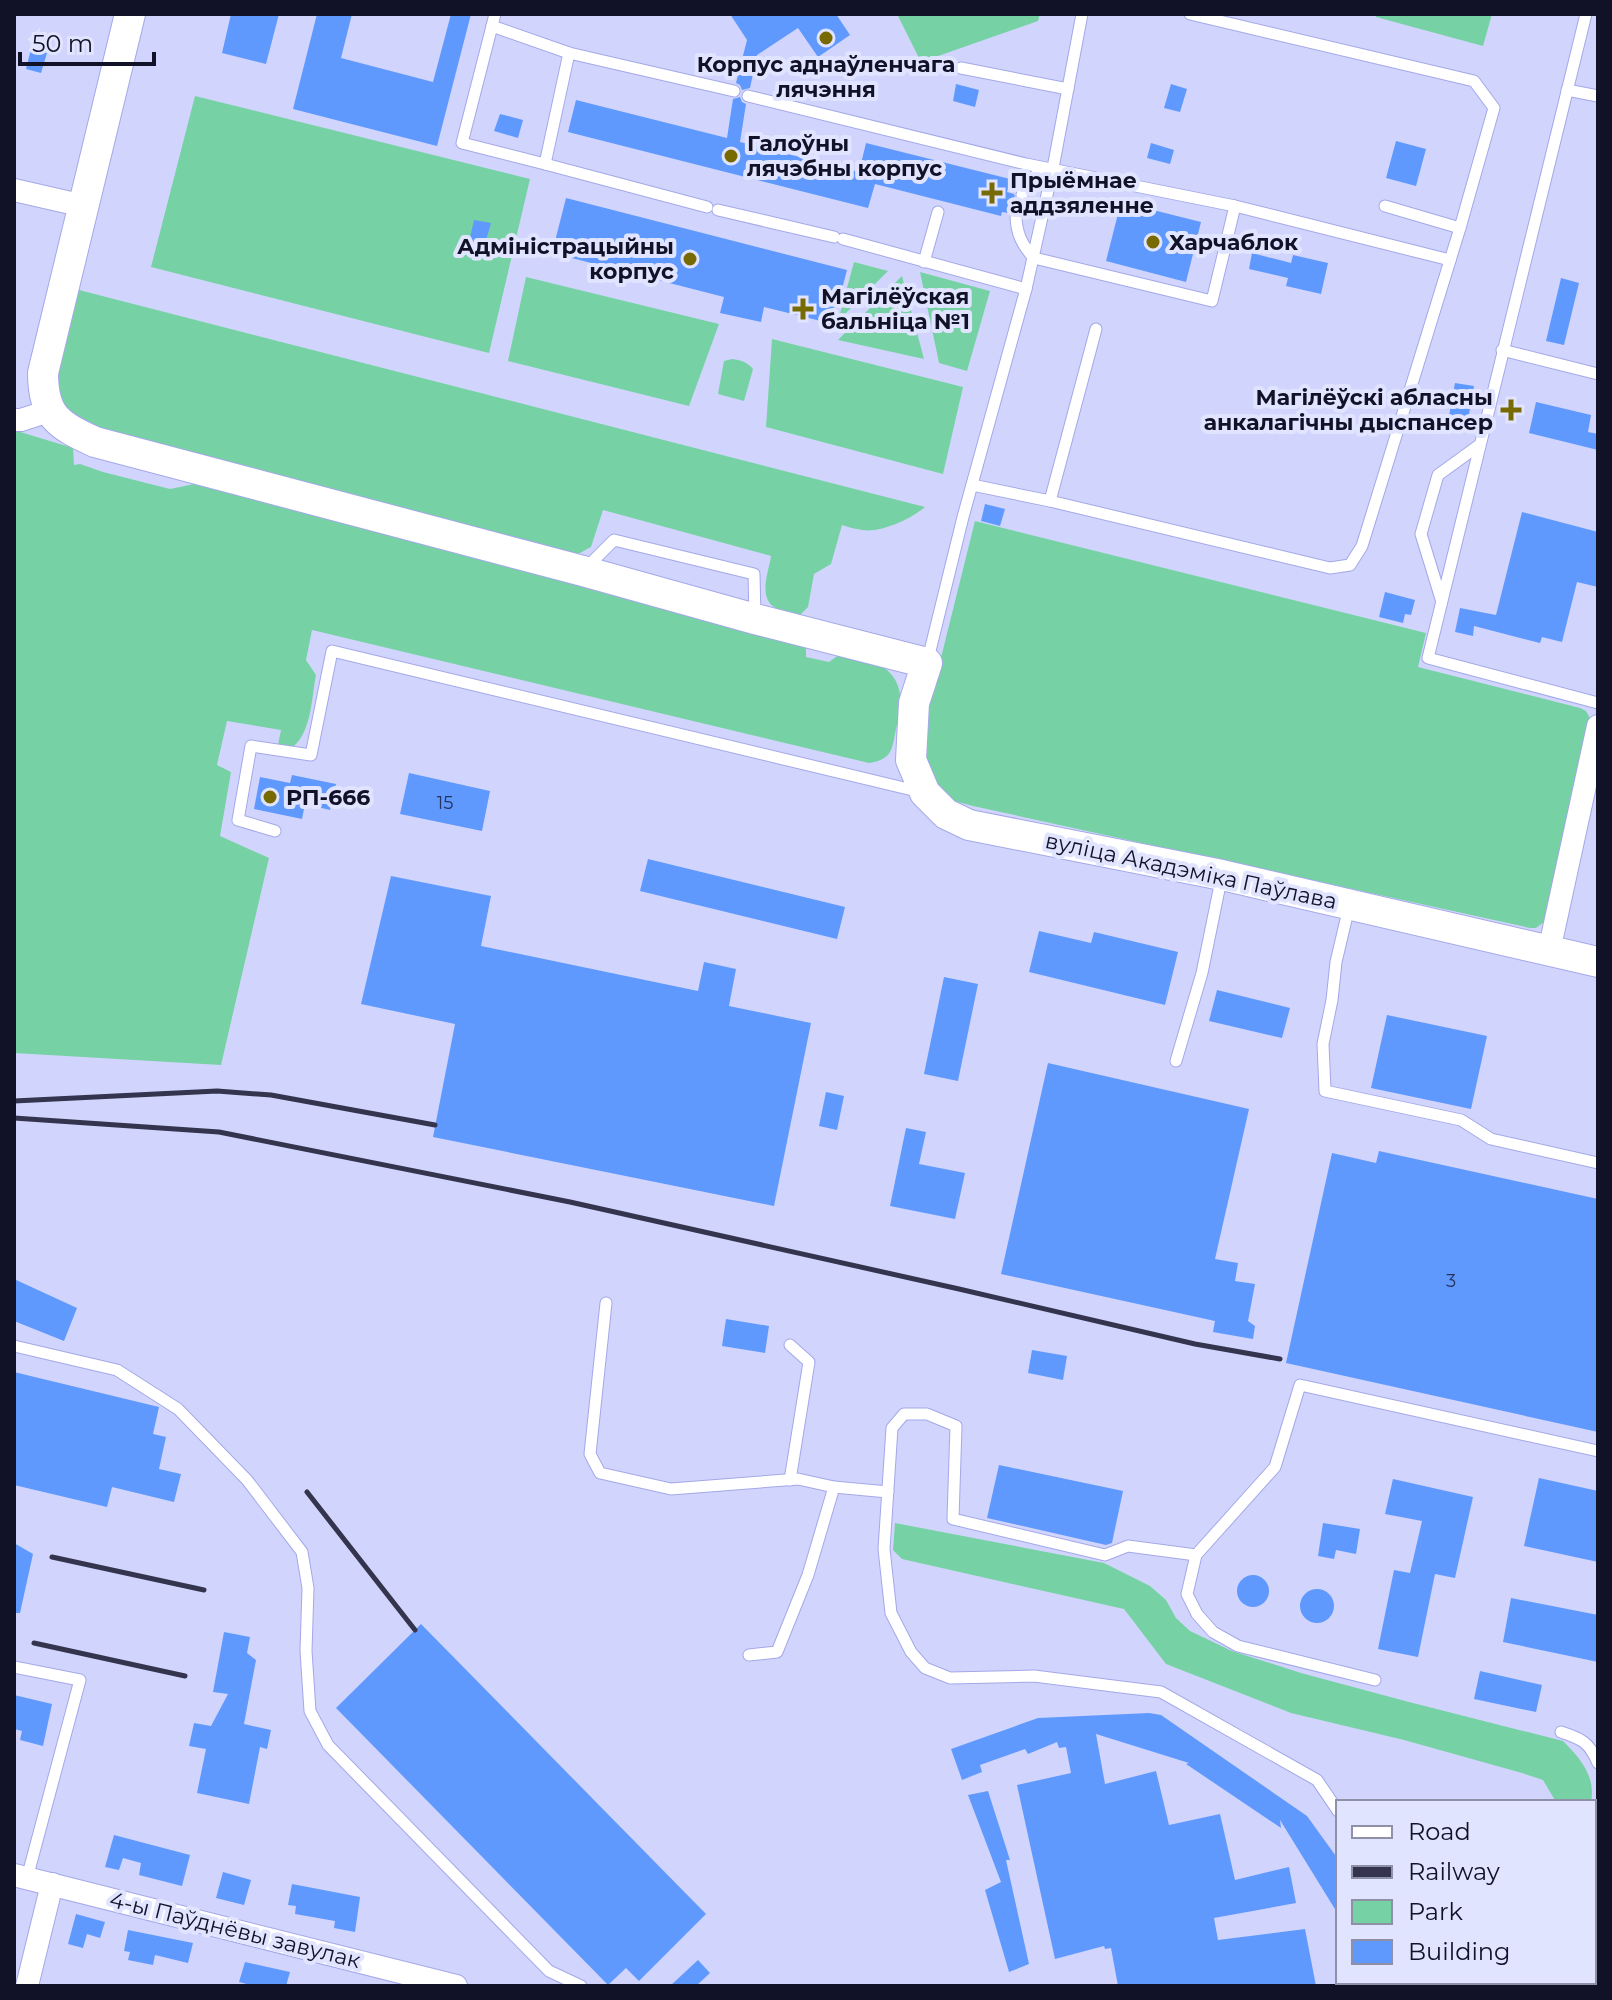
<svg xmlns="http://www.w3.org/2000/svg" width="1612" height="2000" font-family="Montserrat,sans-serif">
  <rect width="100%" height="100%" fill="#d1d5fd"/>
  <!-- green -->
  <g fill="#76d2a4">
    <path d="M897,14H1040L1038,21L921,62Z"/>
    <path d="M1376,14H1492L1483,46L1376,17Z"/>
    <path d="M195,96L530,179L489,353L151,267Z"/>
    <path d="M854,262L888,271L838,321Z"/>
    <path d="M920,272L990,291L967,371L939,363Z"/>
    <path d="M902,276L924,359L838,340Z"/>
    <path d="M526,277L719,324L689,406L508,361Z"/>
    <path d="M79,290L925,507C911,519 881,533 862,530C855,529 848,527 842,525L831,564L814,574L808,607L800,615C792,613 780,612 774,607C758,596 769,571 771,556L603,510L591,547L578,554L564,552L96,431C85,423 71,416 63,404C44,376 70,321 79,290Z"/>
    <path d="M772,339L963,387L943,474L766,427Z"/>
    <path d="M732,359C741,360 747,362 753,369L744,401L718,394L724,361Z"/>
    <path d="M17,431L73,448L74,465L80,464L103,472L170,489L204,482L806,643V657L829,662L840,654C856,658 875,659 887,670C907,688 900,711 895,734C894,739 893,747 890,752C886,759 877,762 869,763L312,630L306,660L316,675C311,700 312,735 289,750L278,745L281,730L227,721L217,765L231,772L220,836L269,858L221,1065L14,1053V432Z"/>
    <path d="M975,521L1426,633L1418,667L1580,708L1586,711L1591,720L1544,922L1536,928H1530L973,806L947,799L940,792L926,763V718Z"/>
    <path d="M895,1523L1104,1563L1150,1586L1166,1600L1176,1618L1190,1631L1232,1651L1301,1673L1409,1702L1563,1741C1580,1758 1596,1776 1591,1802H1556L1543,1780L1522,1773L1404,1740L1291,1713L1166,1664L1124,1609L902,1559L893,1550Z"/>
  </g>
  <!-- building -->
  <g fill="#6099fd">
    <path d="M231,14H279L266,64L222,53Z"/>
    <path d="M317,14H352L341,58L433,82L451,14H471L437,146L293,109Z"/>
    <path d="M730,14H836L850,35L818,57L798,28L757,55L750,88L742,90L740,85L736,83L747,40Z"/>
    <path d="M31,49L47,53L41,73L26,69Z"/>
    <path d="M956,84L979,90L975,107L953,101Z"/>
    <path d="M1171,84L1187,89L1180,112L1164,108Z"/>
    <path d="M740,97L742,102L746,104L740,142L859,172L866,143L1010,179L1007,192L1014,194L1016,201L1024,203L1030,197H1033L1029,217H1025L1023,210L1016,207L1011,208L1008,213L1002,212L1001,216L875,184L868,208L568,132L576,100L727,138L733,99Z"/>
    <path d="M500,114L523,120L518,138L494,131Z"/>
    <path d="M1396,141L1426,149L1416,186L1386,178Z"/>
    <path d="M1151,143L1174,150L1170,164L1147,158Z"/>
    <path d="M566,198L847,270L833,324L764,307L761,322L720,313L724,297L552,253Z"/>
    <path d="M1121,202L1201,222L1186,282L1106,261Z"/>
    <path d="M474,220L491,223L484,248L469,242Z"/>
    <path d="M1252,253L1291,263L1293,255L1328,263L1321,294L1286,286L1288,278L1249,269Z"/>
    <path d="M1561,278L1579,283L1564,345L1546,341Z"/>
    <path d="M1455,383L1474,386L1468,420L1449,416Z"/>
    <path d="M1536,402L1591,415L1588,432L1598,434V450L1529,433Z"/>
    <path d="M985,504L1005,509L1000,526L981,521Z"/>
    <path d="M1522,512L1598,532V587L1577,582L1562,642L1542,637L1540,643L1474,626L1473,636L1455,632L1460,608L1496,615Z"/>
    <path d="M1385,592L1415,600L1411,615L1405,614L1403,623L1379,617Z"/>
    <path d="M409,773L490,791L482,831L400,814Z"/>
    <path d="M292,775L336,784L330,810L305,804L302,819L254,809L260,777L290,783Z"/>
    <path d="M648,859L845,907L837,939L640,891Z"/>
    <path d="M391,876L491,896L481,946L698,991L704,962L736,969L729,1006L811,1023L774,1206L433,1137L455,1024L361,1004Z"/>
    <path d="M1039,931L1091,943L1094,932L1178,952L1165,1005L1029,972Z"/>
    <path d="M944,977L978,984L958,1081L924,1074Z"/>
    <path d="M1217,990L1290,1008L1282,1038L1209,1021Z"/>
    <path d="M1387,1015L1487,1036L1471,1109L1371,1088Z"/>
    <path d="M1048,1063L1249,1109L1215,1259L1238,1263L1235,1281L1255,1284L1248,1321L1255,1326L1253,1339L1213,1332L1215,1321L1001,1274Z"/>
    <path d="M826,1092L844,1096L837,1130L819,1126Z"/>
    <path d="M906,1128L926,1132L919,1164L965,1173L955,1219L890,1206Z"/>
    <path d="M1379,1151L1598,1199V1432L1286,1363L1332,1153L1376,1163Z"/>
    <path d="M14,1279L77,1308L64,1341L14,1321Z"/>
    <path d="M726,1319L769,1326L765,1353L722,1346Z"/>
    <path d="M1032,1350L1067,1356L1063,1380L1028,1373Z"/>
    <path d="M14,1372L159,1407L153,1434L166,1437L159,1469L181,1474L174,1502L112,1487L107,1507L14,1485Z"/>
    <path d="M999,1465L1123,1491L1112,1543L1106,1545L987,1518Z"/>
    <path d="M1539,1478L1598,1491V1562L1524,1546Z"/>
    <path d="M1393,1479L1473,1497L1455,1578L1435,1574L1418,1657L1378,1649L1394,1570L1410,1573L1422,1521L1385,1514Z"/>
    <path d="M1323,1523L1360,1529L1356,1554L1336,1550L1334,1559L1318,1556Z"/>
    <path d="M14,1543L33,1554L20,1613H14Z"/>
    <circle cx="1253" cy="1591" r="16"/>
    <circle cx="1317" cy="1606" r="17"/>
    <path d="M1511,1598L1598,1615V1662L1503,1642Z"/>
    <path d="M421,1624L706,1914L639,1981L626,1968L608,1985L336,1708Z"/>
    <path d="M224,1632L250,1637L247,1653L256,1660L244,1724L271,1730L267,1749L260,1747L249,1804L197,1793L206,1749L189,1746L194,1723L211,1726L228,1694L213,1692Z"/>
    <path d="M1480,1671L1542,1685L1536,1712L1474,1699Z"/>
    <path d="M14,1695L52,1704L43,1746L20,1740L22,1731L14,1729Z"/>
    <path d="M1149,1713L1161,1715L1307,1816L1338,1859V1914L1280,1820L1281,1828L1186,1764L1189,1763L1096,1734L1105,1784L1156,1771L1169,1825L1220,1814L1235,1880L1289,1867L1296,1903L1214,1918L1218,1940L1305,1929L1316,1986H1118L1111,1948L1105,1949L1104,1946L1055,1959L1017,1785L1071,1773L1066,1747L1059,1748L1057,1742L1028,1754L1025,1749L980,1765L982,1772L962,1780L951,1749L1038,1718Z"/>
    <path d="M988,1791L1010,1860H1006L1029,1964L1009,1972L985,1890L1001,1882L968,1795Z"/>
    <path d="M114,1835L190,1855L182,1886L139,1875L141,1863L123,1858L119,1870L105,1867Z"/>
    <path d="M223,1872L251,1880L244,1905L216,1898Z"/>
    <path d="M292,1884L360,1897L355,1932L334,1928L335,1921L295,1914L296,1906L288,1905Z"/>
    <path d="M76,1914L105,1922L100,1938L87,1934L83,1948L68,1944Z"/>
    <path d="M128,1930L193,1943L188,1963L155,1955L153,1965L128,1960L130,1952L124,1951Z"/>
    <path d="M698,1960L710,1973L696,1986H670Z"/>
    <path d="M245,1962L290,1972L286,1986H254L239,1982Z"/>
  </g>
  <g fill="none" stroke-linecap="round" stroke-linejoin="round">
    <!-- service casing -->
    <g stroke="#a4a8e8" stroke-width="13">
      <g id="service">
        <path d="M495,14L492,26L569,53L734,91"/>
        <path d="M1586,14L1428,658L1598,703"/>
        <path d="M492,26L462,143L545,164"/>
        <path d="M569,53L545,164L707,207"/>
        <path d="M961,68L1068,89"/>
        <path d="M1567,90L1598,96"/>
        <path d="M748,96L1026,164L1235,206L1450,260"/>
        <path d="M1022,195C1026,183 1036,172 1048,169"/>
        <path d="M1385,206L1460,228"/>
        <path d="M718,210L834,237"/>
        <path d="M1016,215C1016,233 1022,245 1034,258L1212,301L1235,206"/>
        <path d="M843,239L1026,289"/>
        <path d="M924,262L938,212"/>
        <path d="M1502,350L1598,374"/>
        <path d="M972,485L1050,501L1330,568L1350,565L1362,546L1460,228L1494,108L1474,81L1190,14"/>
        <path d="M1050,501L1096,329"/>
        <path d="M587,567L614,540L754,574L755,618"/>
        <path d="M1441,599L1421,534L1438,475L1478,446"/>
        <path d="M927,663L963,517L1026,289L1053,168L1082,14"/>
        <path d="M275,831L238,820L251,746L311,755L332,651L921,792"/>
        <path d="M1349,907L1336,962L1332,1000L1323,1044L1325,1091L1461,1120L1491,1139L1598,1163"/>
        <path d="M1176,1061L1202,973L1222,875"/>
        <path d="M606,1303L590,1454L600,1473L671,1489L798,1479L834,1487L888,1492"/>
        <path d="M14,1346L117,1370L178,1409L247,1480L302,1552L308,1588L306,1651L310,1711L328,1745L549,1971L581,1986"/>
        <path d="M790,1480L809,1362L790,1345"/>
        <path d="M1196,1555L1275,1467L1300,1385L1598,1451"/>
        <path d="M749,1655L777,1652L808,1575L834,1487"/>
        <path d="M14,1667L80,1680L27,1878"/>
        <path d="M1561,1732C1582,1739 1589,1742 1598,1763"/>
        <path d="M1338,1811L1317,1780L1161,1692L1034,1676L950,1678L925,1668L911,1652L891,1613L884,1549L892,1428L904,1414H927L956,1426L953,1519L1105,1555L1128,1546L1196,1555L1187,1594L1197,1614L1213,1632L1238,1646L1375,1680"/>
        <path d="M1594,1835L1598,1819"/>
      </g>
    </g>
    <!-- minor casing -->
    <g stroke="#a4a8e8" stroke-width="24">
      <g id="minor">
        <path d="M14,190L84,206"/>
        <path d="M14,420H21L49,411"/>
        <path d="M1549,951L1598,726"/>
        <path d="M14,1875L456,1986"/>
        <path d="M27,1986L52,1884"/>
      </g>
    </g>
    <!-- secondary casing -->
    <g stroke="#a4a8e8" stroke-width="32">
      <path id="secondary" d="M130,14L43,373C43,416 58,425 95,442L583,571L755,619L927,663L914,703L911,760L925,793L946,814L969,825L1222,875L1598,962"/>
    </g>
    <!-- service -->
    <use href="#service" stroke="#fff" stroke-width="11"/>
    <!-- minor -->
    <use href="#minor" stroke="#fff" stroke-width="22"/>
    <!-- secondary -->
    <use href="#secondary" stroke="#fff" stroke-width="30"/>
    <!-- rail -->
    <g stroke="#34344e" stroke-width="5">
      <path d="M14,1101L217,1091L271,1095L435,1125"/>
      <path d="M14,1118L219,1132L570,1202L959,1289L1195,1344L1280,1359"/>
      <path d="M307,1492L415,1630"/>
      <path d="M52,1557L204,1590"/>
      <path d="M34,1643L185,1676"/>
    </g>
  </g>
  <!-- markers -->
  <g fill="#776a02" stroke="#e1e4fe" stroke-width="3">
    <circle cx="826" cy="38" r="8"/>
    <circle cx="731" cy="156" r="8"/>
    <path d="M988 181h8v8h8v8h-8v8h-8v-8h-8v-8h8z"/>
    <circle cx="1153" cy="242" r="8"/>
    <circle cx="690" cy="259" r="8"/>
    <path d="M799 297h8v8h8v8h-8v8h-8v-8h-8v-8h8z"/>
    <path d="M1507 398h8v8h8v8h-8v8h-8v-8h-8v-8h8z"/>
    <circle cx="270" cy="797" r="8"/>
  </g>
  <g text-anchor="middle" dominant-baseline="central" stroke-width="8" stroke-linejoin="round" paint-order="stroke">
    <!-- number labels -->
    <g font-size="18" fill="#25335d">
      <text x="445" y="803">15</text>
      <text x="1451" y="1281">3</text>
    </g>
    <!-- poi labels -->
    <g font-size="22" font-weight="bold" fill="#111128" stroke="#e1e4fe" text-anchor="start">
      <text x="826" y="64" text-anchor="middle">Корпус аднаўленчага<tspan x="826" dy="25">лячэння</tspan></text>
      <text x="747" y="143">Галоўны<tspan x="747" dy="25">лячэбны корпус</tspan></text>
      <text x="1010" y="180">Прыёмнае<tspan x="1010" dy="25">аддзяленне</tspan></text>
      <text x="1169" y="242">Харчаблок</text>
      <text x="674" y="246" text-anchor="end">Адміністрацыйны<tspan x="674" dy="25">корпус</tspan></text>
      <text x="821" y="296">Магілёўская<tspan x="821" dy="25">бальніца №1</tspan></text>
      <text x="1493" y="397" text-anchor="end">Магілёўскі абласны<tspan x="1493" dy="25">анкалагічны дыспансер</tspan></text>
      <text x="286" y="797">РП-666</text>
    </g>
    <!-- street labels -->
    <g font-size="22" fill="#111128" stroke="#e1e4fe">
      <text transform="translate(1191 871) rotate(12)">вуліца Акадэміка Паўлава</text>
      <text transform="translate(235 1930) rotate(14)">4-ы Паўднёвы завулак</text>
    </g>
  </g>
  <!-- border -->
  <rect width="1612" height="2000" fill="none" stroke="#111128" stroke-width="32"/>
  <!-- legend -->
  <rect x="1336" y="1800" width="260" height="184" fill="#e1e4fe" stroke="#8e90a8" stroke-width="2"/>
  <rect x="1352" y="1826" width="40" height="12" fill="#ffffff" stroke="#8e90a8" stroke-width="2"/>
  <text x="1408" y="1840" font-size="24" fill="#111128">Road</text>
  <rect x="1352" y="1866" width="40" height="12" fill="#34344e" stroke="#8e90a8" stroke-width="2"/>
  <text x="1408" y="1880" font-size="24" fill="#111128">Railway</text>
  <rect x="1352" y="1900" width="40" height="24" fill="#76d2a4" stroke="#8e90a8" stroke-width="2"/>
  <text x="1408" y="1920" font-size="24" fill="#111128">Park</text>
  <rect x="1352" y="1940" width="40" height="24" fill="#6099fd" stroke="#8e90a8" stroke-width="2"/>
  <text x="1408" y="1960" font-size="24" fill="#111128">Building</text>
  <!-- scale -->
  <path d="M20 52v12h134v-12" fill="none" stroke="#111128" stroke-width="4"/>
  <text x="32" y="52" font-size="24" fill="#111128" stroke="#e1e4fe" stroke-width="6" paint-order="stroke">50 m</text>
</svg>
